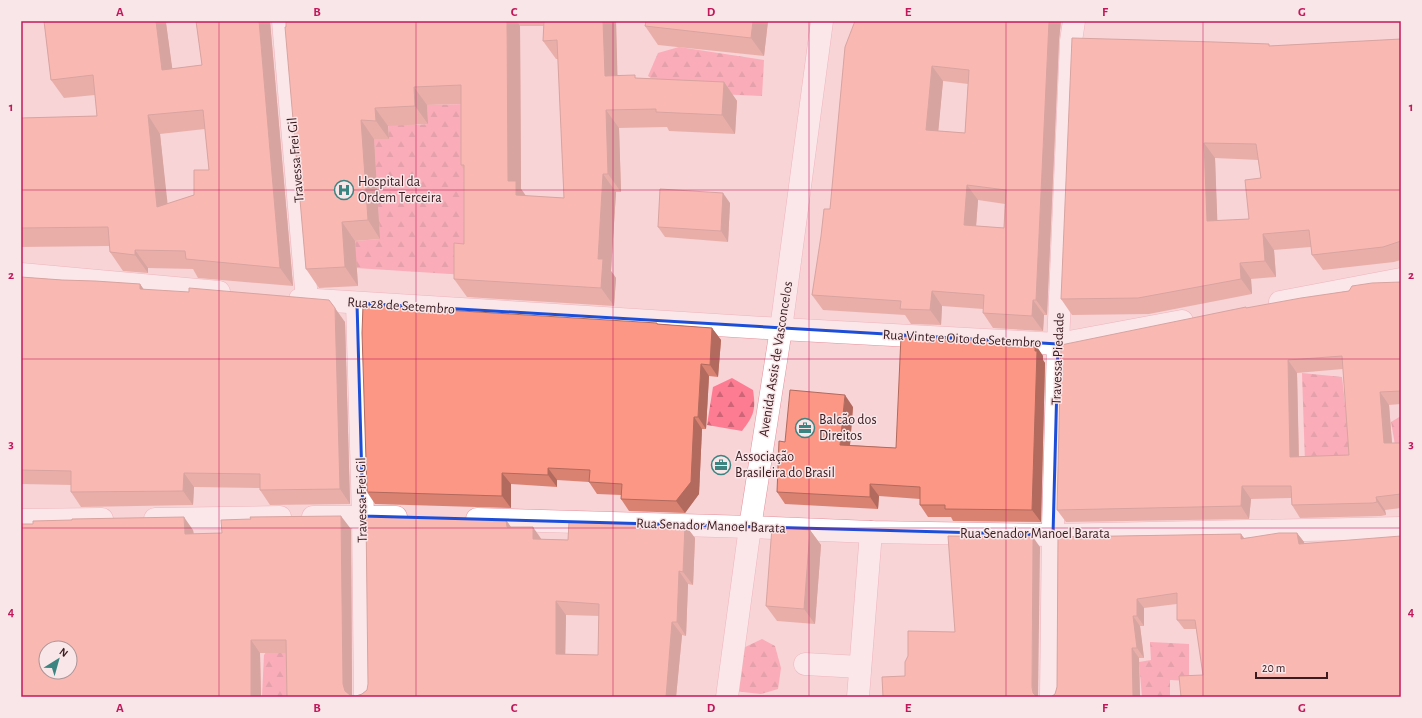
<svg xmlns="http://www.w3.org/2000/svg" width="1422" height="718" font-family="'Alegreya Sans',sans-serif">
  <defs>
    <pattern id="forest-firs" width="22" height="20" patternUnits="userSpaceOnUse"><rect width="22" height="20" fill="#fd7c92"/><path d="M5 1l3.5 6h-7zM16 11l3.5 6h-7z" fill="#ce6577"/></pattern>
  </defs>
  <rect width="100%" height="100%" fill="#f8d4d7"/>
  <!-- forest -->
  <g fill="url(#forest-firs)">
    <path d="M679,47L764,60L762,96L671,92L648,76L658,53Z"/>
    <path d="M387,104L416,125L428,124L427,105L467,104L466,275L356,268L355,241L380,239L374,139H389Z"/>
    <path d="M1302,373L1342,377L1352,466L1305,463Z"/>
    <path d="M732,378L753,390C756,410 754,415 742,431L707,425L713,387Z"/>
    <path d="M1401,416V455L1397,456L1391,422Z"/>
    <path d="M762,639L775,646L781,668L778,689L761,694L734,691L739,650Z"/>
    <path d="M1150,642L1189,644V681L1170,680V697H1142L1139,662L1151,660Z"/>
    <path d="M293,643L295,697H262L264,655L272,644Z"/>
  </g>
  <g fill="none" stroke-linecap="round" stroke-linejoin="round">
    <!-- minor casing -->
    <g stroke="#e3919c" stroke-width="23">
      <g id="minor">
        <path d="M283,21L307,300"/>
        <path d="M21,274L219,292"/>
        <path d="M300,299L781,329L1058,344L1182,321"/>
        <path d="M1280,302L1401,279"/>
        <path d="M357,303L363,516L365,697"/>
        <path d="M805,664L860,667"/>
        <path d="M858,697L871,532"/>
        <path d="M1051,697L1053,526L1058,344L1071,41L1074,21"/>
      </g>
    </g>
    <!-- major casing -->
    <g stroke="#e3919c" stroke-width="23">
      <g id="major">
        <path d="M313,517H396"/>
        <path d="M155,519L280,517"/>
        <path d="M477,519L750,527L871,532L1053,535L1401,528"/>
        <path d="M21,520L102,519"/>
        <path d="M727,697L750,527L781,329L822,21"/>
      </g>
    </g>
    <!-- minor -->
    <use href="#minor" stroke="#fff" stroke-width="22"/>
    <!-- major -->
    <use href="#major" stroke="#fff" stroke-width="22"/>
  </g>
  <!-- wall -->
  <g fill="#da8272" fill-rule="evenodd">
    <path d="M44,21H178L166,23L172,69L202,65L196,21H270L271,33L293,286L198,278L193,269L148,268V273L123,271L110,252V246L21,247V118L97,116L95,95L64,98L51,80ZM205,129L209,170L194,195L167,204L160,134Z"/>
    <path d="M286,21H616L617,75L637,78L724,82L737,101L735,134L669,131L667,127L619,128L621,192H616L611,271L616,278L614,306L467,297L454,279L464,244V170L461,165V104L427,105L428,124L388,126L389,139H374L380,239L355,241L358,286L319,288L306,269ZM520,26H544L543,41L556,59H558L564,198L526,196L521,189Z"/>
    <path d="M646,21H768L764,56L658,45L645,26Z"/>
    <path d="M855,21H1061L1059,40L1047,315H1044L1043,331L993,328L983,313V309L942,306L941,325L911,324L905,315L823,310L812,295L830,209ZM943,81L968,84L965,133L938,131ZM978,200L1005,204L1004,228L976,226Z"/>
    <path d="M1401,39V260L1394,262L1323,270L1312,255L1311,247L1274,250L1276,277L1251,279L1252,294L1149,314L1072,315L1061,299L1270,46ZM1215,158L1258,160L1261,178L1249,219L1217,221Z"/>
    <path d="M730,203L728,242L665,237L658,227Z"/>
    <path d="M21,277L62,280L140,284L143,289L345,322L350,504L270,505L260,490V488L194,487L193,505L81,507L71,492V485L21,484Z"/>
    <path d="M1401,282V404L1389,405L1392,443H1401V508L1385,510L1386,515L1381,516L1300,518L1292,505L1291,498L1251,499L1249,519L1066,522L1057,510L1246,308ZM1343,369L1349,455L1299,457L1297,373Z"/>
    <path d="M658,324L712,328L721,340L718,377L709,376L706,429H702L699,494L685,513L629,511L621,499V495L597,494L589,482L557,480V487L511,484V508L375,504L367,492Z"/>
    <path d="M1035,344L1043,356V360L1045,363L1041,522L953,521L951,517H928L920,505V499L879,496L878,509L785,504L777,492L785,442L853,407L850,445L896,448Z"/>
    <path d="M506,520L511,527L541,539L568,540L685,525L695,538L693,585L688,584L686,636L682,635L676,697H287L286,653H260L261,697H21L33,524L193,530L194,534L351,529L352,696H356L362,694L367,690ZM566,615L599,616L598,655L565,654Z"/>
    <path d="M810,530L821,545L815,624L777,621L766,606Z"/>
    <path d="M1297,533L1304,542V544L1203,675L1197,629H1184L1177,620V604L1144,608V626H1140L1144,658H1139L1140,697H1051L1055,694L1057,687L1058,537L1241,534L1244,538Z"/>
  </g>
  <!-- shaded-wall -->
  <g fill="#b16a5d">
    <path d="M156,21H165L166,23L175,88L162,70Z"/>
    <path d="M259,21H270L271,33L293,286L280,268Z"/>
    <path d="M507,21H517L520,26L521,189L529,200L516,195L508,181Z"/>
    <path d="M603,21H616L618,94L605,76Z"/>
    <path d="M753,21H768L764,56L751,38Z"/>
    <path d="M1049,21H1061L1059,40L1047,315L1036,300Z"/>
    <path d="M932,66L943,81L937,145L926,130Z"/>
    <path d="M724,82L737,101L735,134L722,115Z"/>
    <path d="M414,87L427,105L428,124L415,106Z"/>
    <path d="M375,108L388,126L389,139L376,121Z"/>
    <path d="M606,110L619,128L621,192L608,174Z"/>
    <path d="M148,115L160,134L170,226L157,207Z"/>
    <path d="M361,120L374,139L380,239L368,220Z"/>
    <path d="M1204,143L1215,158L1218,237L1207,221Z"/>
    <path d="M603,174L616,192L611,271L616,278L614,306L601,288L598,259Z"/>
    <path d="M967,185L978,200L975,240L964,225Z"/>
    <path d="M723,193L730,203L728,242L721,231Z"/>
    <path d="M342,222L355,241L358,286L345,267Z"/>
    <path d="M1263,234L1274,250L1276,277L1265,261Z"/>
    <path d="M135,250L148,268V273L135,255Z"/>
    <path d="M1240,263L1251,279L1252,294L1241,279Z"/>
    <path d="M140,284L150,298L140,289Z"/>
    <path d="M932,291L942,306L941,325L930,310Z"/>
    <path d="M1033,300L1044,315L1043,331L1032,316Z"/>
    <path d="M335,308L345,322L350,504L340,489Z"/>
    <path d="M712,328L721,340L718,377L710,365Z"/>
    <path d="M1035,344L1043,356V360L1045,363L1041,522L1032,510Z"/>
    <path d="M1288,360L1297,373L1299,470L1290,457Z"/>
    <path d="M701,364L709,376L706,429L698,417Z"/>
    <path d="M1380,392L1389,405L1393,456L1384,443Z"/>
    <path d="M845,395L853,407L849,457L840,445Z"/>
    <path d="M694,417L702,429L699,494L685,513L676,501Z"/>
    <path d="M548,468L557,480V487L548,475Z"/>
    <path d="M184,473L194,487L193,505L183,491Z"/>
    <path d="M502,473L511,484V508L502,496Z"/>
    <path d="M870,484L879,496L878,509L870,497Z"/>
    <path d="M1242,486L1251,499L1249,519L1241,506Z"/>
    <path d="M1376,497L1385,510L1386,515L1377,502Z"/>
    <path d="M341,516L351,529L352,697L345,691L343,684Z"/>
    <path d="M184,517L193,530L195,548L185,534Z"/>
    <path d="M506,520L515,533L507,527Z"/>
    <path d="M685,525L695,538L693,585L683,572Z"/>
    <path d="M533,527L542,540L533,539Z"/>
    <path d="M810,530L821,545L815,624L804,609Z"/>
    <path d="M1297,533L1304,542L1306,554L1299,544Z"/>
    <path d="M1241,534L1248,544L1241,539Z"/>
    <path d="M1033,537L1040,547L1038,697H1036L1033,693L1032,687Z"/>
    <path d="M679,571L688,584L686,636L677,622Z"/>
    <path d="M1137,599L1144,608V626L1137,616Z"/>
    <path d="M556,601L566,615L565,667L556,654Z"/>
    <path d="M1133,616L1140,626L1144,658L1137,648Z"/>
    <path d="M672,622L682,635L676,697H666Z"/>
    <path d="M251,640L260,653L261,697H251Z"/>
    <path d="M1132,648L1139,658L1140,697H1133Z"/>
  </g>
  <!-- building -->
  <g fill="#fd9785" stroke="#b16a5d" fill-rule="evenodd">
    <path d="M44,21H156L162,70L202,65L196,21H259L280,268L186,259L185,251L135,250V255L110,252L108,227L21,228V118L97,116L93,75L51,80ZM203,110L209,170H194V195L157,207L148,115Z"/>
    <path d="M286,21H507L508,181H516V195L564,198L557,40L543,41L544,21H603L605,76L635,75V78L724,82L722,115L656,112V109L606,110L608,174H603L598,259H603L601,288L454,279V243L464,244V165H461V85L414,87L415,106L375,108L376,121L361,120L368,220L342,222L345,267L306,269L285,27H286Z"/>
    <path d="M646,21H753L751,38L645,26Z"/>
    <path d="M855,21H1049L1036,300H1033L1032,316L983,313L984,295L932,291L930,310L900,309L901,301L812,295L821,236L824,209H830L845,47ZM932,66L969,70L965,133L926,130ZM967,185L1006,190L1004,228L964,225Z"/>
    <path d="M1072,38L1215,42L1269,44V46L1401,39V241L1383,247L1312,255L1309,230L1263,234L1265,261L1240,263L1241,279L1138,298L1061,299ZM1204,143L1256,144L1261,178L1245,180L1249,219L1207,221Z"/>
    <path d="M660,189L723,193L721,231L658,227Z"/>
    <path d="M21,277L62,280L95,281L140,284V289L189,292V288L329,300L335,308L340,489L260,490V474L184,473L183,491L71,492V471L21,470Z"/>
    <path d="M1401,282V391L1380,392L1384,443H1401V494L1376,497L1377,502L1373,503L1292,505L1291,486H1242L1241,506L1057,510L1061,345L1246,307V308L1301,298L1349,291L1352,286L1372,283ZM1342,356L1349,455L1290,457L1288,360Z"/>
    <path d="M363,305L657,323V324L712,328L710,365L701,364L698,417H694L691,482L676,501L621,499L622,484L589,482L590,470L548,468V475L502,473V496L367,492L362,333Z"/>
    <path d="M901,336L1035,344V351H1037L1032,510L945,509V505H920V487L870,484V497L777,492L779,441L785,442L790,390L845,395L840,445L896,448Z"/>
    <path d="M341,516L343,684L345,691L350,695L356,696L362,694L367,690L368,684L366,516L506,520L507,527H533V539L568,540L569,522L685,525L683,572L679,571L677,622H672L666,697H287L286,640H251V697H21V524H33V521L72,520V519L184,517L185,534L222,533L221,520L251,519L250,517ZM556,601L599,604L598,655L556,654ZM46,648H70V672H46Z"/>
    <path d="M772,527L810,530L804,609L766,606Z"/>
    <path d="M1279,533H1297L1299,544L1401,536V697H1181L1179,676L1203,675L1195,620H1177V593L1137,599V616H1133L1137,648H1132L1133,697H1051L1055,694L1057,687L1058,537L1241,534V539Z"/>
    <path d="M948,536L1033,537L1032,687L1033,693L1037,697H883L882,677L905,676V662L908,656V631L955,632Z"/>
  </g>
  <!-- marked area -->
  <path d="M0 0H1422V718H0ZM357,303L1058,344L1053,535L363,516Z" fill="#f8d4d7" fill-opacity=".55" fill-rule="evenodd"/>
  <path fill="none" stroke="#1d4ed8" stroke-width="3" stroke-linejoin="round" d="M357,303L1058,344L1053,535L363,516Z"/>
  <!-- grid -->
  <path fill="none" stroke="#c2185b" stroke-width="1" stroke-opacity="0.55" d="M219,21V697M416,21V697M613,21V697M809,21V697M1006,21V697M1203,21V697M21,190H1401M21,359H1401M21,528H1401"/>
  <!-- icons -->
  <defs>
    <g id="hospital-ring" transform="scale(1)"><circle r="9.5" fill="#f8e6e8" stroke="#3c8481" stroke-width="1.5"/><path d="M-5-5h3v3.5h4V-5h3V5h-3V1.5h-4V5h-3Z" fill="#3c8481"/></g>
    <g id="office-ring" transform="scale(1)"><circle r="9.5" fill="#f8e6e8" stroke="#3c8481" stroke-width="1.5"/><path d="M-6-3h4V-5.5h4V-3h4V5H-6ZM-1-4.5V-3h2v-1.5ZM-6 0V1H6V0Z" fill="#3c8481"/></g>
  </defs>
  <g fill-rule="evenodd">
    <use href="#hospital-ring" x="344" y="190"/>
    <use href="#office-ring" x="805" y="428"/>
    <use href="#office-ring" x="721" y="465"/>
  </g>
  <g text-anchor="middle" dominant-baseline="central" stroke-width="3" stroke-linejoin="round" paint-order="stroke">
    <!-- street labels -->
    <g font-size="14" fill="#3b1b20" stroke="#f8e6e8">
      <text transform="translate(296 160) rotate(-95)">Travessa Frei Gil</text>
      <text transform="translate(401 306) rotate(4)">Rua 28 de Setembro</text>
      <text transform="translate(962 339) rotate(3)">Rua Vinte e Oito de Setembro</text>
      <text transform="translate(776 359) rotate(-81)">Avenida Assis de Vasconcelos</text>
      <text transform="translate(1058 359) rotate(-88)">Travessa Piedade</text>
      <text transform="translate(362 500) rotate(-91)">Travessa Frei Gil</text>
      <text transform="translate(711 526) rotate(2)">Rua Senador Manoel Barata</text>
      <text x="1035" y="534">Rua Senador Manoel Barata</text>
    </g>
    <!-- poi labels -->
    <g font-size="14" fill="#3b1b20" stroke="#f8e6e8" text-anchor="start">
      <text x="358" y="182">Hospital da<tspan x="358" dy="16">Ordem Terceira</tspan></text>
      <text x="819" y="420">Balcão dos<tspan x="819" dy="16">Direitos</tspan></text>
      <text x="735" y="457">Associação<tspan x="735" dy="16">Brasileira do Brasil</tspan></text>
    </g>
  </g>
  <!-- border -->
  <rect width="1422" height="718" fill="none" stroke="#f8e6e8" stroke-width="44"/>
  <!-- north arrow -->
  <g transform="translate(58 660) rotate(37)"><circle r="19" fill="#f8e6e8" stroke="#ac9598"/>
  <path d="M0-3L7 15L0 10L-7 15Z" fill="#3c8481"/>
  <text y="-6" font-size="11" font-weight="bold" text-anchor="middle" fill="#3b1b20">N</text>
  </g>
  <!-- scale -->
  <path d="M1256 672v6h71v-6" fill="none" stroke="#3b1b20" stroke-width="2"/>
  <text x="1262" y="672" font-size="12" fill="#3b1b20" stroke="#f8e6e8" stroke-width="3" paint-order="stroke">20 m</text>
  <rect x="22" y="22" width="1378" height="674" fill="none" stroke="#c2185b" stroke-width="1.5"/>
  <g font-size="13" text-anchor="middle" font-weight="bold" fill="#c2185b">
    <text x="120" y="16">A</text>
    <text x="317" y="16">B</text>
    <text x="514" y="16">C</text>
    <text x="711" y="16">D</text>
    <text x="908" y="16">E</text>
    <text x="1105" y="16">F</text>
    <text x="1302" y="16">G</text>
    <text x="11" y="111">1</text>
    <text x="1411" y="111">1</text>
    <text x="11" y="279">2</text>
    <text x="1411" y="279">2</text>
    <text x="11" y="448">3</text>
    <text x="1411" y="448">3</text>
    <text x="11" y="616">4</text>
    <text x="1411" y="616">4</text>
    <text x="120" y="712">A</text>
    <text x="317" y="712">B</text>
    <text x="514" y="712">C</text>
    <text x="711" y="712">D</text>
    <text x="908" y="712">E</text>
    <text x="1105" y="712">F</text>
    <text x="1302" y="712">G</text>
  </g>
</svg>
